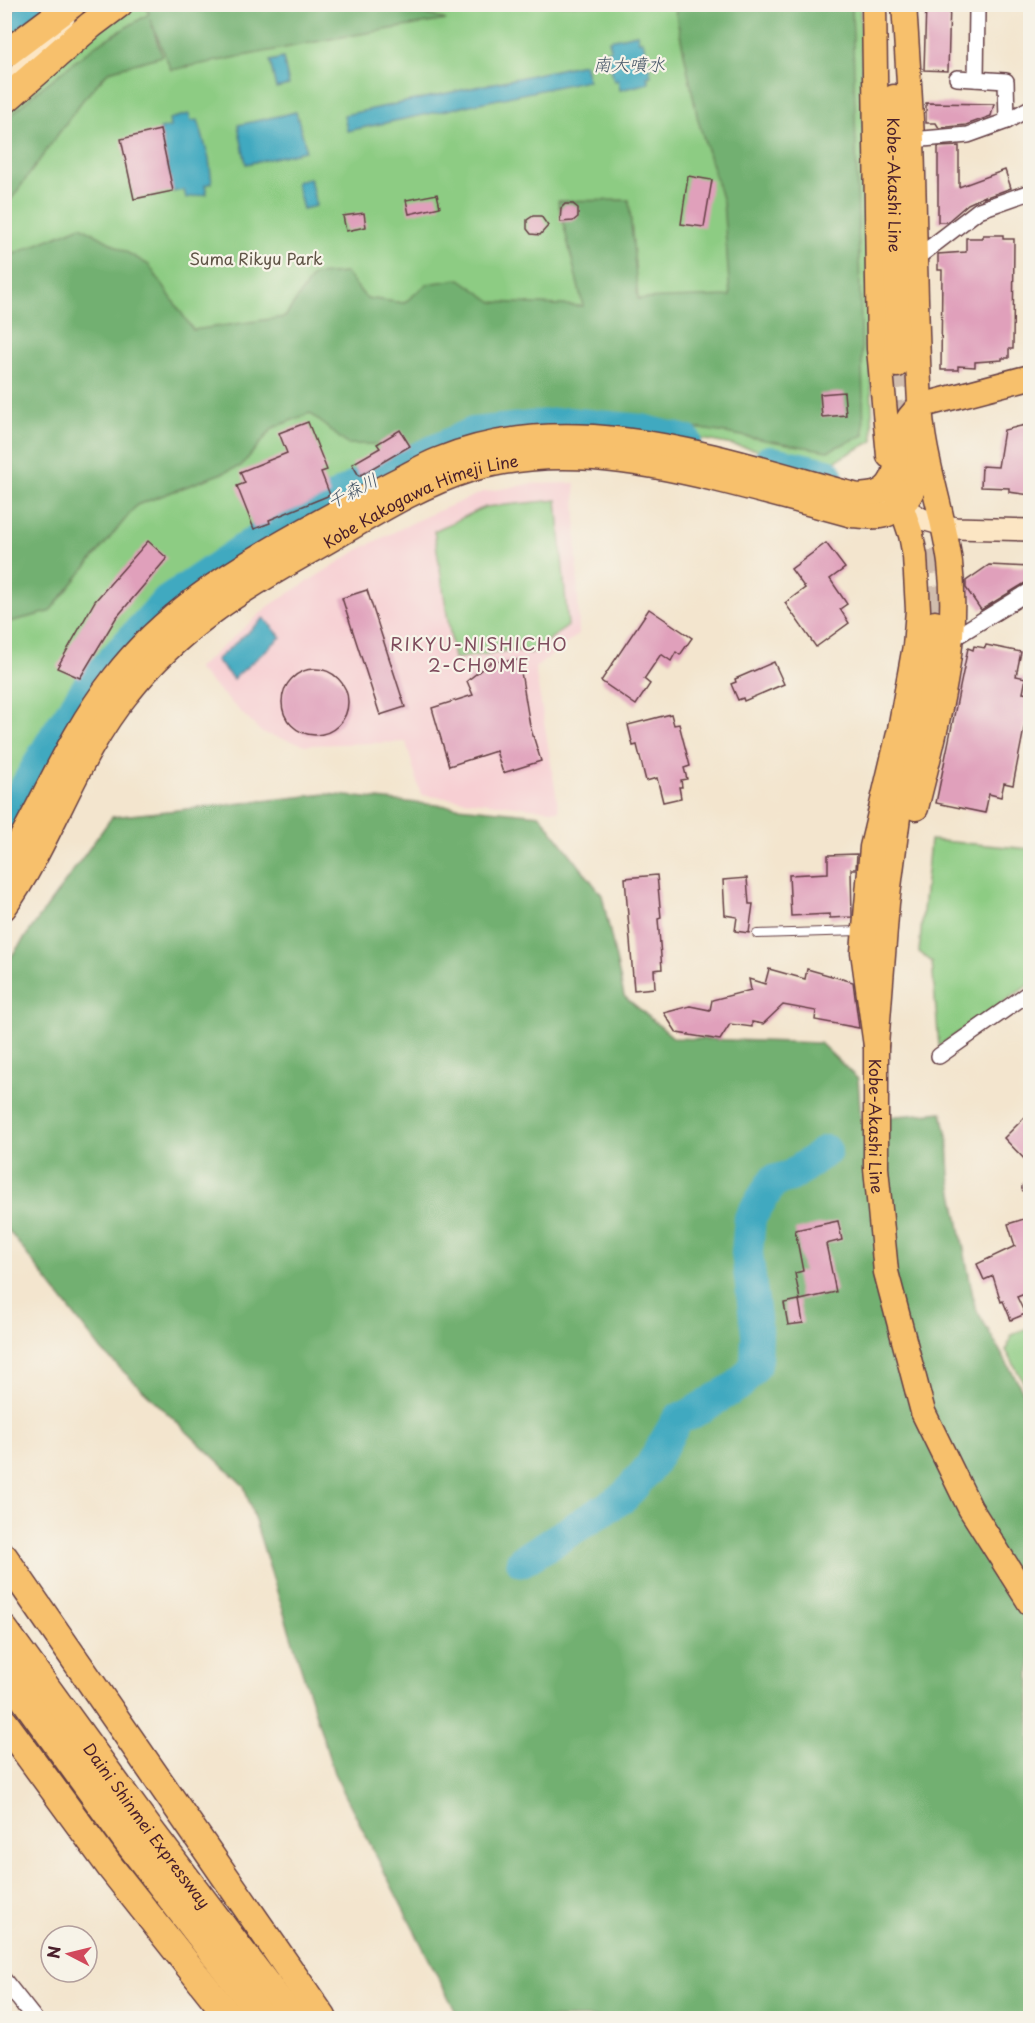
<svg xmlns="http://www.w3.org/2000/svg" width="1035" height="2023" font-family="'Playpen Sans','Klee One',sans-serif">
  <rect width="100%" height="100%" fill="#f7f3e8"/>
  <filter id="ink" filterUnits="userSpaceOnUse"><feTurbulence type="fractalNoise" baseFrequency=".0167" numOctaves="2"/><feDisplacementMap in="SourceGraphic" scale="12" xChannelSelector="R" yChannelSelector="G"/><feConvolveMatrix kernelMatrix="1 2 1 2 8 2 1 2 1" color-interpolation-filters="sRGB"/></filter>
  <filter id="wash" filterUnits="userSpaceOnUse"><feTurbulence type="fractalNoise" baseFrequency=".008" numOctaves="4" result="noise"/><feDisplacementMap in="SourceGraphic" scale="24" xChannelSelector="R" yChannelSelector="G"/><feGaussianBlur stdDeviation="1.35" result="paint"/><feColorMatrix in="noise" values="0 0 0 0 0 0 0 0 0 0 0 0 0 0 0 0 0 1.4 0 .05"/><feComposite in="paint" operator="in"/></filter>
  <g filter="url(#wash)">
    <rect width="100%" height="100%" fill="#f3e5ce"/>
    <!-- built -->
    <path fill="#f7cfd3" d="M575,483L579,634L535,668L559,811L421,795L406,742L306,745L262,733L197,669L269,606L358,550L422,518L483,492L530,484Z"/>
    <!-- green -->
    <g fill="#8dcc83" stroke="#6c7657" stroke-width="1.5">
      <path d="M98,5H860L873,441L829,464L640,427L566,419L473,438L420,455L258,547L166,608L79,702L5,828V97Z"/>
      <path d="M557,500L568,626L531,653L514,650L454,659L434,531L485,507Z"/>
      <path d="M930,840L1030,849V984L939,1046L932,962L919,952Z"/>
      <path d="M1030,1327V1394L1006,1350L1012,1335Z"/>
    </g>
    <!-- forest -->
    <g fill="#72b071" stroke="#5e684e" stroke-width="1.5">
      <path d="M145,5H394L446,20L336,38L171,70L150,19L162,56L109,71L82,101L5,208V121L35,93L96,45L149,14Z"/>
      <path d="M674,5H852L864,435L828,451L702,429L502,422L426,445L347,444L310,413L273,428L241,466L137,505L49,612L5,623L4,258L81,226L149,265L193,330L285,317L313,275L346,273L366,298L404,303L427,284L460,279L493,302L583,306L558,201L629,200L638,299L730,296L723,202L698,120Z"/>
      <path d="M326,794L540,815L602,895L624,996L674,1038L820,1043L858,1079L861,1122L897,1116L942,1112L948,1141L950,1177L975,1307L1030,1404V2018H459L334,1773L244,1486L102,1351L5,1226V965L112,817Z"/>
    </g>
    <!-- water -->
    <g fill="#40a9c0" stroke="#456476" stroke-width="1.5">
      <path d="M19,5H46L5,52V21Z"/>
      <path d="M637,34L639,41H643L651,76L647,77L649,83L620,90L618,80L614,81L607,51L611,49L609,40Z"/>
      <path d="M283,58L289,85L276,88L270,61Z"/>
      <path d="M584,64L588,80L347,131L344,115Z"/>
      <path d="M296,112L305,144V151L246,164L238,125Z"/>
      <path d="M189,114L191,121L198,120L209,159L212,183L205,185L207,194L186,198L184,190L173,192L160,129L170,127L169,119Z"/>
      <path d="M310,178L316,206L303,209L296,182Z"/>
      <path d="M264,618L281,637L233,679L216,660Z"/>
    </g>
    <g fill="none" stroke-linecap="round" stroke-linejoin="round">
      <!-- river -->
      <g stroke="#40a9c0" stroke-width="32">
        <path d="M769,461L827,474"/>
        <path d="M4,824L55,736L88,687L165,603L257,540L360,484L473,433L568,423L642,430L686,441"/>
        <path d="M689,1415L739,1385L756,1365L757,1334L747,1253L750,1218L773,1181L791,1176L826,1151"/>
        <path d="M522,1561L624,1497L650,1467L678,1419"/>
      </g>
    </g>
    <g id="blocks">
      <!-- building -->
      <g fill="#e0a0bb">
        <path d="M926,4H950L948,71L924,70Z"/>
        <path d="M926,103L994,104L991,116L966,125L939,128L936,123H926Z"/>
        <path d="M160,130L173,191L134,199L121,139Z"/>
        <path d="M959,146V187L1005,170L1011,188L984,198L985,196L968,204L947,222H938V147Z"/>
        <path d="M688,176L712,180L704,227L681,224Z"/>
        <path d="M437,194L440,207L409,214L406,200Z"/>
        <path d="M565,204H573L578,208V217L573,221L560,222L561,208Z"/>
        <path d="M364,213L366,227L346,231L343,216Z"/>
        <path d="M533,216H541L548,226L540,235L531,234L527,229V220Z"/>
        <path d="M983,235H1003V239H1014L1013,349H1009V358H1002V360L975,362V367L958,366V370H941L942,270H938V254L966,252V238H983Z"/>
        <path d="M844,392L846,415L822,417L820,394Z"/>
        <path d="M308,422L327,470L321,472L330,495L269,520L270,523L254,529L237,486L245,483L240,472L287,453L279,433Z"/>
        <path d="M1030,424V495L1009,492V488L981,487L982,466L998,467L1004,430Z"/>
        <path d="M400,430L410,446L359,476L352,464L380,448L377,444Z"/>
        <path d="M148,541L167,558L116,618L80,678L57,668L95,601Z"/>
        <path d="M826,543L845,568L830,579L847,604L840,609L849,623L816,647L785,603L805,588L791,569Z"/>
        <path d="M989,565L1030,567V581L1025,583L981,610L966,588V581Z"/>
        <path d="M367,590L405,707L380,715L342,598Z"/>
        <path d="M649,609L692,638L680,655L676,652L671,661L661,654L644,679L650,684L636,705L601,681Z"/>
        <path d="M986,645L1021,652L1016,676L1026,678L1023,693L1030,694V698L1013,785L1004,783L1001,797L989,794L985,813L936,803L968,648L973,650L974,646L985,648Z"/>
        <path d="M519,660L530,726L541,761L503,773L496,751L449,766L432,708L473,695L467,681L491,662Z"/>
        <path d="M774,662L784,684L744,701L743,698L738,700L731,684L736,682L735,679Z"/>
        <circle cx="315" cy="702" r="33"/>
        <path d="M671,714L674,725L679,724L690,766L684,768L687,779L681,780L682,787H679L681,798L663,802L657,778L646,781L637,745L633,746L628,725Z"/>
        <path d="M857,854L856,869H851L852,917L830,918V914L791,916L789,875L828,873V855Z"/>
        <path d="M657,875L661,918L658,919L662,969L654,970L655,988L634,990L625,878Z"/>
        <path d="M747,878L749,904H753L749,933L735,931L737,917L725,915L723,880Z"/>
        <path d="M769,969L805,979L807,969L853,982L859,1028L815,1020L816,1011L783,1005L763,1024L752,1022V1027L730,1024L720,1040L677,1033L664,1013L690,1006L710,1010L712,1000L751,990L749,979L765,984Z"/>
        <path d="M1030,1112V1165L1004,1138Z"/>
        <path d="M1030,1217V1292L1017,1297L1025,1314L1011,1320L1003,1301L1001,1302L993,1276L984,1280L977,1264L1015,1246L1008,1224Z"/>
        <path d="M838,1221L842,1240L826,1244L836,1292L800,1300L795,1273L803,1271L795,1230Z"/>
        <path d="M799,1300L803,1323L788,1325L784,1303Z"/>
      </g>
    </g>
  </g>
  <g filter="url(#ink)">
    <use href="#blocks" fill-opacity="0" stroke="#633d43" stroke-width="1.5"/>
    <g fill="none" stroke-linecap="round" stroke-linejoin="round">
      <!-- primary-tunnel -->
      <g stroke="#d1bdad" stroke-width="24" stroke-dasharray="24 12" stroke-linecap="butt">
        <path d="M897,365L908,440"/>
        <path d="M924,551L935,623"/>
      </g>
      <!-- lane casing -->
      <g stroke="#633d43" stroke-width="10">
        <g id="lane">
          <path d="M757,934L860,931"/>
          <path d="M1026,1188L1030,1185"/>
        </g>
      </g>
      <!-- street casing -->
      <g stroke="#633d43" stroke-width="18">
        <g id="street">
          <path d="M957,78L1006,81L1007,121"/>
          <path d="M976,79L977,9"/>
          <path d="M912,140L968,135L1007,121L1030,108"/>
          <path d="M914,260L979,210L1030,192"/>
          <path d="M952,639L1030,591"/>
          <path d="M939,1056L1030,992"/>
          <path d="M4,1980L34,2018"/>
        </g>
      </g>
      <!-- secondary casing -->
      <g stroke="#633d43" stroke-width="24">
        <g id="secondary">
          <path d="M12,83L64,18"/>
          <path d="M892,504L899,505L922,519L955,528L1030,530"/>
        </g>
      </g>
      <!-- primary casing -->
      <g stroke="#633d43" stroke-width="27">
        <g id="primary">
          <path d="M874,4L879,349L889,456"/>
          <path d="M904,4C907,50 910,95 912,140C915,228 915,315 920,403C922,457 943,509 950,563C960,647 936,727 916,808"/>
          <path id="s1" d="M894,97L897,365"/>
          <path id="s2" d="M935,623L922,705L899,809L887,903L876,1046V1168L886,1272L923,1412L970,1508L1030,1603"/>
          <path d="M4,869C42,806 68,737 114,678C162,615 230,572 298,534C332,515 366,496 400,479C412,473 425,465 438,460C575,404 723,460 858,496C866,495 875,495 881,491C901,480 896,448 903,429C907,419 912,413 920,406L1030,377"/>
          <path id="s3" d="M4,908C52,841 75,757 128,693C181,626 241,590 314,549C364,521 414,487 469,470C553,445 636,460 719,480C763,491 808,503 852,515C862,516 875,518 885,515C928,501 920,441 920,406"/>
          <path d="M876,1046L863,952L872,847L900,729L915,646L918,610L915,556L911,535L896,490"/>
        </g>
      </g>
      <!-- highway casing -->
      <g stroke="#633d43" stroke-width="30">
        <g id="highway">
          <path d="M4,55L72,4"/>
          <path d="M4,101L91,25L119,4"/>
          <path d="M4,1557L323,2018"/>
          <path id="s4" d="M4,1629L147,1826L292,2018"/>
          <path d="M4,1671L127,1841L263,2018"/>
          <path d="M4,1722L111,1868L230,2018"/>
        </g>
      </g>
      <!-- lane -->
      <use href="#lane" stroke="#fff" stroke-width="8"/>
      <!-- street -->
      <use href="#street" stroke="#fff" stroke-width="15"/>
      <!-- secondary -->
      <use href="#secondary" stroke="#fce6c4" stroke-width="21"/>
      <!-- primary -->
      <use href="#primary" stroke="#f7c06c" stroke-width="24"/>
      <!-- highway -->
      <use href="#highway" stroke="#f7c06c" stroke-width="27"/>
    </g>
  </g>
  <g text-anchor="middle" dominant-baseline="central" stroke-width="4.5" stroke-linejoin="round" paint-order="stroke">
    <!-- street labels -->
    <g font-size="16" fill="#4a1f2b" stroke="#f7f3e8">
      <text stroke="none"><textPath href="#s1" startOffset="88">Kobe-Akashi Line</textPath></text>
      <text stroke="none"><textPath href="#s3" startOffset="604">Kobe Kakogawa Himeji Line</textPath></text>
      <text stroke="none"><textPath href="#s2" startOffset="508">Kobe-Akashi Line</textPath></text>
      <text stroke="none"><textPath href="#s4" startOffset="243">Daini Shinmei Expressway</textPath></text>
    </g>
    <!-- park labels -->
    <g font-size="16" fill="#5e5345" stroke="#f7f3e8">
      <text x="256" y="258">Suma Rikyu Park</text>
    </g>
    <!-- water labels -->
    <g font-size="18" font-style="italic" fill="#465667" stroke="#f7f3e8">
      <text x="629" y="63">南大噴水</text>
      <text transform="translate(352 490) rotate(-27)">千森川</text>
    </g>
    <!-- neighbourhood labels -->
    <g font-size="18" letter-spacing="1.5" fill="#7e4c5d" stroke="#f7f3e8">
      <text x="479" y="643">RIKYU-NISHICHO<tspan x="479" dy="21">2-CHOME</tspan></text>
    </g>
  </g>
  <!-- margin -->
  <rect width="1035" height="2023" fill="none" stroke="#f7f3e8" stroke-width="24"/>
  <!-- north arrow -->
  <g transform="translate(69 1954) rotate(277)"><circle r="28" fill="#f7f3e8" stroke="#b29e9c" stroke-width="1.5"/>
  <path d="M0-4.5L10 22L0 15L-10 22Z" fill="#d1495b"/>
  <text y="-9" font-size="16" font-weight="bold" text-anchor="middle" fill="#4a1f2b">N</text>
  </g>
</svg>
